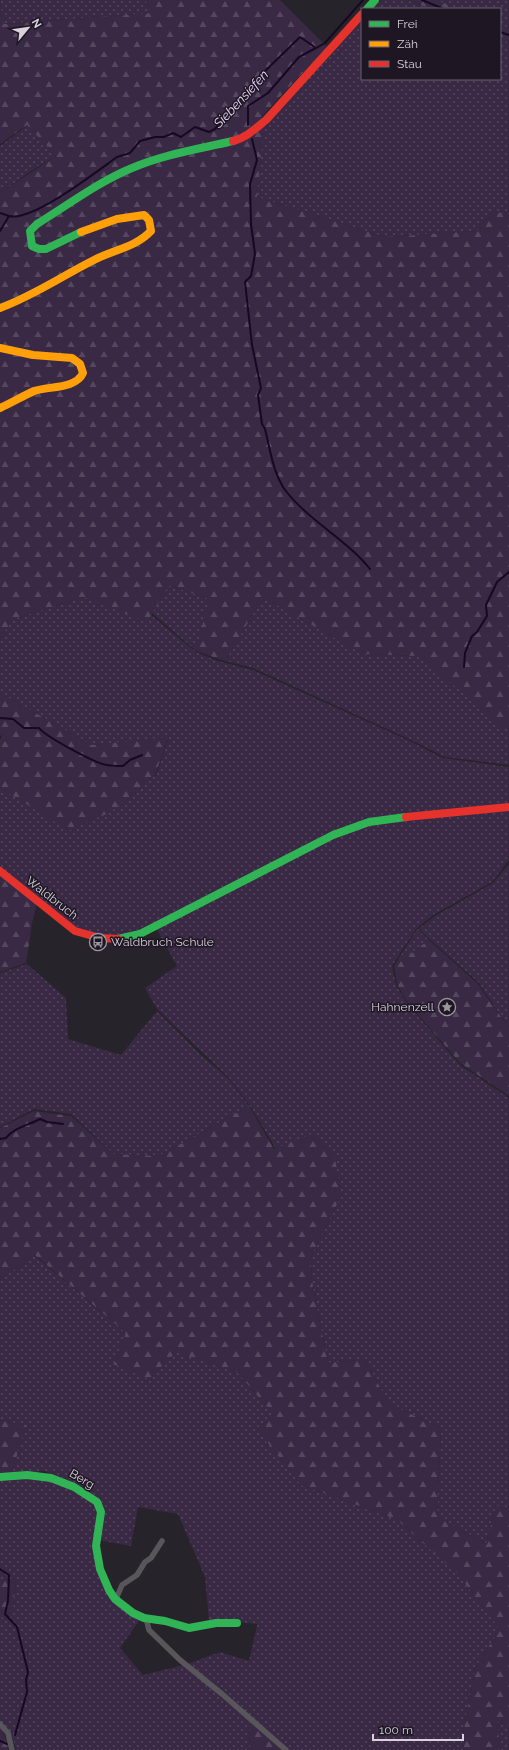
<svg xmlns="http://www.w3.org/2000/svg" width="509" height="1750" font-family="Raleway,sans-serif">
  <defs>
    <pattern id="grass-dots" width="8" height="8" patternUnits="userSpaceOnUse"><rect width="8" height="8" fill="#392944"/><path d="M2 2h.1M6 6h.1" fill="none" stroke="#55475e" stroke-width="1.8" stroke-linecap="round"/></pattern>
    <pattern id="forest-firs" width="22" height="20" patternUnits="userSpaceOnUse"><rect width="22" height="20" fill="#392944"/><path d="M5 1l3.5 6h-7zM16 11l3.5 6h-7z" fill="#55475e"/></pattern>
  </defs>
  <rect width="100%" height="100%" fill="#27232a"/>
  <!-- grass -->
  <g fill="url(#grass-dots)">
    <path d="M0,0H145L154,13L3,24Z"/>
    <path d="M381,0H407L431,9H372Z"/>
    <path d="M436,0H509V28L500,25V9H459Z"/>
    <path d="M362,19V79H500V39L509,43V219L495,209L477,231L385,237L257,197L263,126Z"/>
    <path d="M28,125L56,156L37,167L0,193V146Z"/>
    <path d="M168,585L210,599L196,651L152,613Z"/>
    <path d="M84,597L147,621L151,615L196,652L218,661L253,670L408,740L443,758L509,767V804L368,821L140,932L121,937L100,936L76,929L0,868V788L69,830L156,775L169,738L92,745L0,693V638L13,619Z"/>
    <path d="M263,597L363,654L417,656L460,690L499,729L509,722V765L445,757L409,739L253,668L225,661Z"/>
    <path d="M509,809V860L492,882L433,915L416,929L392,966L396,985L407,1003L460,1065L509,1098V1509L496,1506L486,1544L437,1516L441,1428L389,1404L365,1359L328,1363L313,1288L310,1258L342,1194L286,1145L276,1149L250,1106L229,1078L157,1009L145,988L177,966L156,928L334,837L368,824Z"/>
    <path d="M509,864V1028L478,982L418,929L435,916L493,883Z"/>
    <path d="M417,929L429,940L394,966Z"/>
    <path d="M27,964L66,998L68,1039L121,1055L157,1011L201,1055L229,1079L249,1106L159,1156L114,1154L71,1114L34,1109L0,1127V973Z"/>
    <path d="M34,1255L126,1333L238,1373L274,1415L257,1429L301,1485L396,1519L458,1574L500,1629L475,1668L462,1739L464,1750H288L187,1664L220,1652L249,1661L257,1626V1624L230,1621L209,1622L205,1577L178,1514L138,1507L131,1546L98,1540L101,1519L95,1498L60,1477L44,1471L11,1475L25,1425L0,1420V1280Z"/>
    <path d="M11,1478L55,1479L98,1507L103,1585L141,1618L120,1648L143,1675L184,1665L250,1722L249,1750H16C14,1738 8,1729 0,1721V1619L13,1608L16,1580L0,1579V1479Z"/>
    <path d="M498,1721L509,1726V1750H499Z"/>
  </g>
  <!-- forest -->
  <g fill="url(#forest-firs)">
    <path d="M145,0H280L327,47L262,116L264,128L257,197L385,237L477,231L495,209L509,219V722L499,729L460,690L417,656L363,654L263,597L225,661L196,651L209,599L169,585L147,622L84,597L13,619L0,638V193L56,156L27,125L0,144V2L4,24L153,13Z"/>
    <path d="M408,0H436L459,9H431Z"/>
    <path d="M500,25L509,28V43L500,39Z"/>
    <path d="M0,693L92,745L169,737L155,775L111,812L69,830L0,788V740L2,736L0,735Z"/>
    <path d="M0,873L37,903L32,923L26,963L0,972Z"/>
    <path d="M429,940L477,983L509,1028V1096L460,1063L408,1003L397,984L394,966Z"/>
    <path d="M249,1106L274,1149L311,1134L333,1150L342,1194L310,1258L313,1288L328,1363L365,1359L389,1404L441,1428L437,1516L486,1544L496,1506L509,1509V1726L498,1721L499,1750H464L462,1739L475,1668L500,1629L458,1574L396,1519L301,1485L257,1429L274,1415L238,1373L176,1352L149,1379L113,1364L126,1333L35,1255L0,1280V1128L34,1111L71,1116L114,1154L159,1156Z"/>
    <path d="M0,1420L26,1425L11,1475L0,1476Z"/>
    <path d="M0,1579L16,1580L13,1608L0,1619Z"/>
    <path d="M250,1722L277,1745L285,1750H249Z"/>
    <path d="M0,1726L7,1741L8,1750H0Z"/>
  </g>
  <g fill="none" stroke-linecap="round" stroke-linejoin="round">
    <!-- stream -->
    <g stroke="#190824" stroke-width="2">
      <path d="M422,0L444,9"/>
      <path d="M500,32L509,35"/>
      <path d="M248,125V106L268,93L299,57L316,48"/>
      <path d="M252,139L257,160L250,184L251,224L255,254L251,276L245,282L252,345L261,388L258,395L262,424L265,429C270,449 273,473 285,490C309,521 346,539 370,569"/>
      <path d="M0,213L9,216"/>
      <path d="M0,231L9,216C32,222 96,172 117,157L130,153L140,141L155,137H164L173,133L181,137L195,127L209,132L215,129L258,78L300,37L316,48L325,43L363,0"/>
      <path d="M464,667L465,653L472,636L477,632L487,616L486,605L497,582L509,572"/>
      <path d="M0,718L13,719L24,728H39C45,736 96,764 107,765C112,766 118,766 123,766L130,760L142,755"/>
      <path d="M0,1139L6,1138C13,1128 29,1125 40,1119L47,1122L63,1124"/>
      <path d="M0,1569L9,1575L8,1601L5,1614L17,1627L28,1672L26,1680L27,1692L15,1735"/>
      <path d="M0,1741L7,1744"/>
    </g>
    <!-- street -->
    <g stroke="#59565b" stroke-width="5.5">
      <path d="M116,1599L122,1585L137,1575L145,1562L151,1558L162,1541"/>
      <path d="M146,1618L149,1630L180,1660L222,1694L286,1750"/>
      <path d="M0,1724L8,1733L12,1750"/>
    </g>
    <!-- fast -->
    <g stroke="#30b455" stroke-width="8">
      <path d="M367,9L375,0"/>
      <path d="M81,232L46,249H39L32,246L30,231L37,224C68,205 98,182 132,168C165,154 199,149 233,141"/>
      <path d="M118,939L140,934L333,835L369,822L406,817"/>
      <path d="M0,1477L27,1475L51,1478L74,1487L97,1502L101,1512L96,1546L100,1569L109,1590L115,1599L133,1613L144,1618L165,1621L189,1628L216,1623H237"/>
    </g>
    <!-- slow -->
    <g stroke="#ff9f0a" stroke-width="8">
      <path d="M0,308C33,296 62,276 94,260C113,250 136,247 151,231L149,220L144,215L117,219L81,232"/>
      <path d="M0,348L33,355L72,358L80,364L83,373C76,389 49,386 34,391C23,396 11,403 0,408"/>
    </g>
    <!-- jam -->
    <g stroke="#e5322d" stroke-width="8">
      <path d="M233,141C246,138 256,128 266,120L362,14"/>
      <path d="M406,817L509,807"/>
      <path d="M0,871L75,931L100,938L118,939"/>
    </g>
  </g>
  <!-- icons -->
  <defs>
    <g id="bus-ring" transform="scale(0.9)"><circle r="9.5" fill="#1e1623" stroke="#99959d" stroke-width="1.5"/><path d="M-5-6H5V4H4V6H2V4H-2V6H-4V4H-5ZM-3.5-4V0h7V-4ZM-3.5 1.2v1.5H-2V1.2ZM2 1.2v1.5H3.5V1.2Z" fill="#99959d"/></g>
    <g id="sight-ring" transform="scale(0.9)"><circle r="9.5" fill="#1e1623" stroke="#99959d" stroke-width="1.5"/><path d="M0-6L1.8-2.2L6-1.7L2.9 1.2L3.7 5.4L0 3.3L-3.7 5.4L-2.9 1.2L-6-1.7L-1.8-2.2Z" fill="#99959d"/></g>
  </defs>
  <g fill-rule="evenodd">
    <use href="#bus-ring" x="98" y="942"/>
    <use href="#sight-ring" x="447" y="1007"/>
  </g>
  <g text-anchor="middle" dominant-baseline="central" stroke-width="3" stroke-linejoin="round" paint-order="stroke">
    <!-- street labels -->
    <g font-size="12" fill="#d7d2db" stroke="#1e1623">
      <text transform="translate(52 898) rotate(38)">Waldbruch</text>
      <text transform="translate(82 1479) rotate(30)">Berg</text>
    </g>
    <!-- poi labels -->
    <g font-size="12" fill="#d7d2db" stroke="#1e1623" text-anchor="start">
      <text x="111" y="942">Waldbruch Schule</text>
      <text x="434" y="1007" text-anchor="end">Hahnenzell</text>
    </g>
    <!-- water labels -->
    <g font-size="13" font-style="italic" fill="#ecd7fd" stroke="#1e1623">
      <text transform="translate(241 99) rotate(-47)">Siebensiefen</text>
    </g>
  </g>
  <!-- legend -->
  <rect x="361" y="8" width="140" height="72" fill="#1e1623" stroke="#68616d"/>
  <rect x="369" y="21" width="20" height="6" fill="#30b455" stroke="#68616d"/>
  <text x="397" y="28" font-size="12" fill="#d7d2db">Frei</text>
  <rect x="369" y="41" width="20" height="6" fill="#ff9f0a" stroke="#68616d"/>
  <text x="397" y="48" font-size="12" fill="#d7d2db">Zäh</text>
  <rect x="369" y="61" width="20" height="6" fill="#e5322d" stroke="#68616d"/>
  <text x="397" y="68" font-size="12" fill="#d7d2db">Stau</text>
  <!-- north arrow -->
  <g transform="translate(28 28) rotate(61)" stroke="#1e1623" stroke-width="3" paint-order="stroke">
  <path d="M0-3L7 15L0 10L-7 15Z" fill="#d7d2db"/>
  <text y="-6" font-size="11" font-weight="bold" text-anchor="middle" fill="#d7d2db">N</text>
  </g>
  <!-- scale -->
  <path d="M373 1734v6h90v-6" fill="none" stroke="#d7d2db" stroke-width="2"/>
  <text x="379" y="1734" font-size="12" fill="#d7d2db" stroke="#1e1623" stroke-width="3" paint-order="stroke">100 m</text>
</svg>
